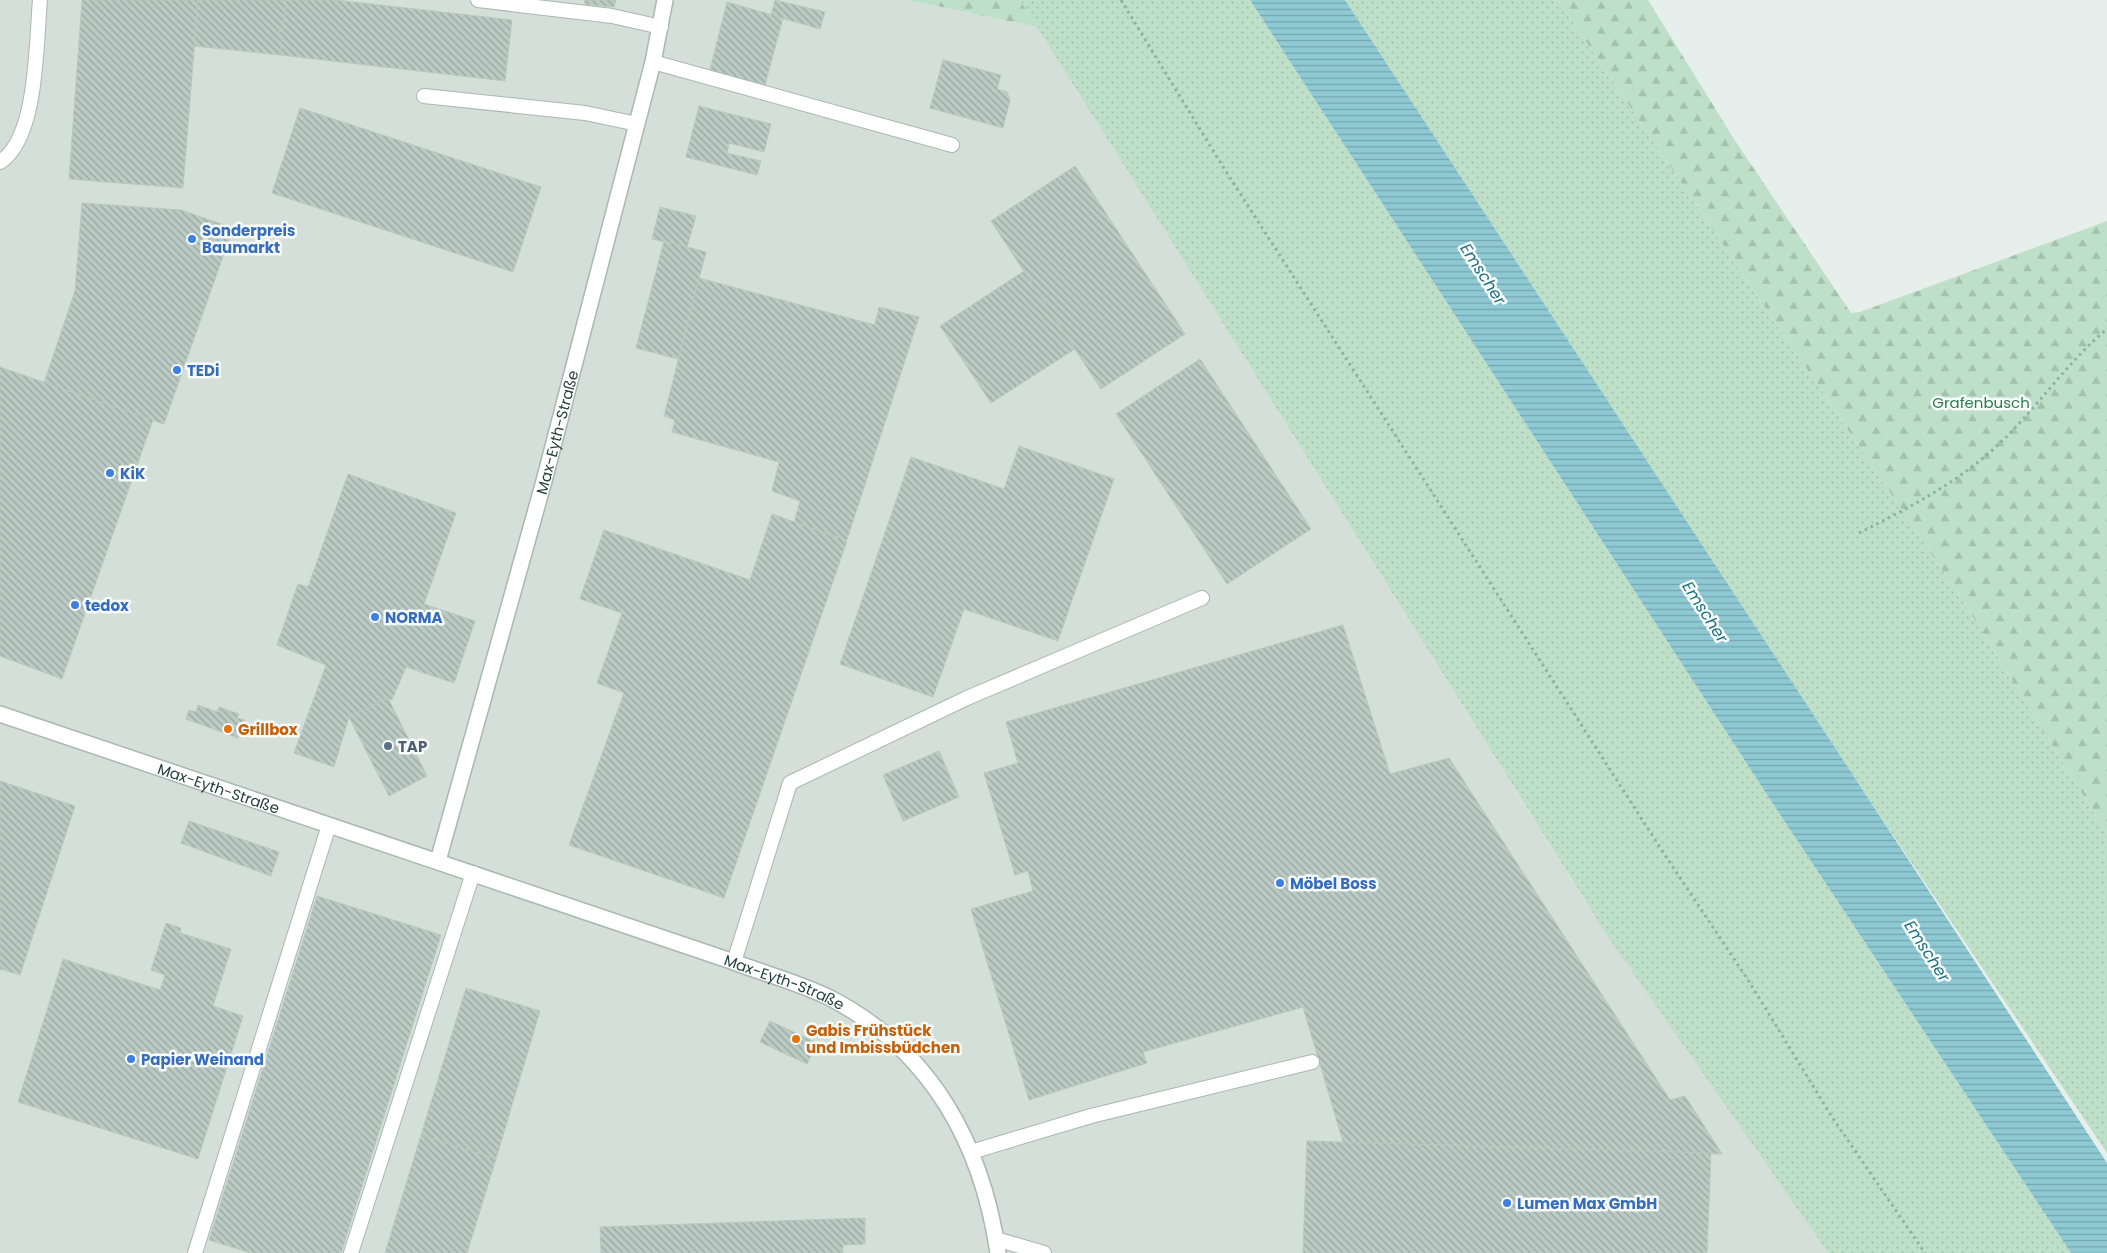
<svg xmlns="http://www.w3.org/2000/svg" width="2107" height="1253" font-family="Poppins,sans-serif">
  <defs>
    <pattern id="grass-dots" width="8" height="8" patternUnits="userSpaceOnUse" patternTransform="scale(1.25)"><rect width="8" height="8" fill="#bfe0c8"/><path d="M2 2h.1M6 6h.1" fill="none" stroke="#a4c1ad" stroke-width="1.8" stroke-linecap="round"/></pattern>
    <pattern id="forest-firs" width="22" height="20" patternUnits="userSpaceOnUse" patternTransform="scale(1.25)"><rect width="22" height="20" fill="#bfe0c8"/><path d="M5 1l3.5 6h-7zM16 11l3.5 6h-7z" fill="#a4c1ad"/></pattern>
    <pattern id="water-rules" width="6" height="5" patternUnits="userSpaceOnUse" patternTransform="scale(1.25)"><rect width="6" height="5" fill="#8ec9d4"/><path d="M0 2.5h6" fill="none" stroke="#74a5ad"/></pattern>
    <pattern id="building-back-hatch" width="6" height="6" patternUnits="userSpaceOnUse" patternTransform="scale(1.25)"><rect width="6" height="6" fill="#bbcac4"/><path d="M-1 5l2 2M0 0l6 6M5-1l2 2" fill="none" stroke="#98a6a0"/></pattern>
  </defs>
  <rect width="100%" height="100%" fill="#e6efeb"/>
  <!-- built -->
  <path fill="#d4dfda" d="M0,0H908L1037,27L1590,909L1828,1253H0Z"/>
  <!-- grass -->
  <g fill="url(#grass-dots)">
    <path d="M1020,0H1250L1779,813L2071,1253H1828L1606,934Z"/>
    <path d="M1345,0H1558L1962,599L2107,834V1153L1847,767Z"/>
  </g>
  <!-- forest -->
  <g fill="url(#forest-firs)">
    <path d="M908,0H1020L1037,27Z"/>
    <path d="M1558,0H1648L1734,139L1851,313L1860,312L2107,221V834L1962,599Z"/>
  </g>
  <!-- water -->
  <path fill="url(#water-rules)" d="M1250,0H1345L2107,1163V1253H2071L1779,813Z"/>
  <!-- building -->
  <g fill="url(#building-back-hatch)" stroke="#b8c9c2">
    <path d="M82,0H198L183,188L69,179Z"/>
    <path d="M198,0H286L283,31H279V35H282L280,55L194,46Z"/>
    <path d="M286,0H336L512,20L505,81L280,55L282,35H279V31H283Z"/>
    <path d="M585,0H616L614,7L584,4Z"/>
    <path d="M775,0L825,12L820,29L771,15Z"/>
    <path d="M727,2L783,18L765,85L710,70Z"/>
    <path d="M943,60L1001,75L997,89L1007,92L1010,100L1003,128L930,108Z"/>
    <path d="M699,106L771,124L764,152L729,143L727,153L761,161L757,175L686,157Z"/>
    <path d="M300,108L541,187L513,272L272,193Z"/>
    <path d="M1075,166L1185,334L1101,389L991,221Z"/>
    <path d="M82,203L181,210L233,228L164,424L44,383L75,291Z"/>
    <path d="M660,207L696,216L687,247L652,239Z"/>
    <path d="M664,241L706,252L678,359L636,348Z"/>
    <path d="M1024,271L1075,349L991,403L940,326Z"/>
    <path d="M699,278L875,325L879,307L919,317L847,540L794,522L800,501L772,491L779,462L672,432L675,420L664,416Z"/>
    <path d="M1200,359L1311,529L1227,584L1116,414Z"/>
    <path d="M0,367L153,420L62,679L0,656Z"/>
    <path d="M1019,446L1114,479L1058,641L964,609L933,697L840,664L911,457L1004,489Z"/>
    <path d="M348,474L456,513L424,604L475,621L454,683L406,667L392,700L388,698L349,717L334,767L294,753L326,665L277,645L298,584L308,587Z"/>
    <path d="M772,514L847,541L724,898L569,845L624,693L597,683L622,613L580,599L604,530L750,580Z"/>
    <path d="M1343,625L1390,774L1449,758L1670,1100L1685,1096L1722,1154L1343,1142L1303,1007L1143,1052L1147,1063L1029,1100L971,909L1033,891L1028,871L1015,875L984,773L1018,763L1006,722Z"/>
    <path d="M388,698L427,776L389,796L349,717Z"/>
    <path d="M198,705L217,712L219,707L239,714L237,718L245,720L238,738L186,719L189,710L196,712Z"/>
    <path d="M939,751L959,797L903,821L883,775Z"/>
    <path d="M0,781L75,806L20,975L0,969Z"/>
    <path d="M189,821L279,852L271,876L181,843Z"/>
    <path d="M317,896L441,935L341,1253H251L209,1240Z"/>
    <path d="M166,923L181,928L180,933L231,949L213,1006L243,1016L198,1159L18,1102L63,959L160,990L165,975L151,970Z"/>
    <path d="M466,988L540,1011L496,1159L421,1135Z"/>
    <path d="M770,1021L817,1043L807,1064L760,1042Z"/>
    <path d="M421,1135L496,1159L467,1253H385Z"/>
    <path d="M1307,1141L1711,1153L1707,1253H1303Z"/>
    <path d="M865,1218V1244L843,1245V1253H601L600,1227Z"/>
  </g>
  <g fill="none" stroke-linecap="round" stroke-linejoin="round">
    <!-- service casing -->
    <g stroke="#a8b8b2" stroke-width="16">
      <g id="service">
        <path d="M478,0L612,16L661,27"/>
        <path d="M653,62L952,145"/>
        <path d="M424,96L585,113L637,124"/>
        <path d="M0,162C38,138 36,42 40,0"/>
        <path d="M734,962L790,783L967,698L1202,598"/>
        <path d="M971,1152L1091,1116L1312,1062"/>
        <path d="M996,1239L1044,1253"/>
        <path d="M195,1253L329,825"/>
        <path d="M351,1253L473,873"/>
      </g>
    </g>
    <!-- minor casing -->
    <g stroke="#a8b8b2" stroke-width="18">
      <g id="minor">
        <path id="s1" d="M0,714L734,962C765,974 800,983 830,998C931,1050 982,1144 998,1253"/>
        <path id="s2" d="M438,861L544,481L653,62L665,0"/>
      </g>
    </g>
    <!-- path -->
    <g stroke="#86b3a5" stroke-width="3" stroke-dasharray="2.5 4" stroke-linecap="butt">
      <path d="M1121,0L1225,170L1661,849L1750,983L1832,1117L1925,1253"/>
      <path d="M1859,533C1909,508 1959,482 2000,443C2038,407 2067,362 2107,329"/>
    </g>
    <!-- service -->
    <use href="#service" stroke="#fff" stroke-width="14"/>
    <!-- minor -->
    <use href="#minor" stroke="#fff" stroke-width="15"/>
  </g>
  <!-- markers -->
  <g fill="#3f7fe0" stroke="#f7fbf9" stroke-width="2">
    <circle cx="192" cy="239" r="5"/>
    <circle cx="177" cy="370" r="5"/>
    <circle cx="110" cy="473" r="5"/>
    <circle cx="75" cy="605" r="5"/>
    <circle cx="375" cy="617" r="5"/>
    <circle cx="1280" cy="883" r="5"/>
    <circle cx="131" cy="1059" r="5"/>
    <circle cx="1507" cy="1203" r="5"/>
  </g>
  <g fill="#e8710a" stroke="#f7fbf9" stroke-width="2">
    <circle cx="228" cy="729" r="5"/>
    <circle cx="796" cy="1039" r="5"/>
  </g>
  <circle fill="#5c6f8a" stroke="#f7fbf9" stroke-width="2" cx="388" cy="746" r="5"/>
  <g text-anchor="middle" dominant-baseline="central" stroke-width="5" stroke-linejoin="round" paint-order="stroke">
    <!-- shop labels -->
    <g font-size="15" font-weight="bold" fill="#366cbe" stroke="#f7fbf9" text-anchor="start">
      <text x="202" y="230">Sonderpreis<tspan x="202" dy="17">Baumarkt</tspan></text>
      <text x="187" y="370">TEDi</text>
      <text x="120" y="473">KiK</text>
      <text x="85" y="605">tedox</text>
      <text x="385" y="617">NORMA</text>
      <text x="1290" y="883">Möbel Boss</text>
      <text x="141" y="1059">Papier Weinand</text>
      <text x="1517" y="1203">Lumen Max GmbH</text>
    </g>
    <!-- park labels -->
    <g font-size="15" fill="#2d7a4b" stroke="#f7fbf9">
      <text x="1981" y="402">Grafenbusch</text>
    </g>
    <!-- street labels -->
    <g font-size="15" fill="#24423a" stroke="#f7fbf9">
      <text stroke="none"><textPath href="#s2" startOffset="445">Max-Eyth-Straße</textPath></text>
      <text stroke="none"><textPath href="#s1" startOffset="231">Max-Eyth-Straße</textPath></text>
      <text stroke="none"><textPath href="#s1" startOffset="829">Max-Eyth-Straße</textPath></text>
    </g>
    <!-- food labels -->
    <g font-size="15" font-weight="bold" fill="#c56008" stroke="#f7fbf9" text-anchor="start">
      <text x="238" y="729">Grillbox</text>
      <text x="806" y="1030">Gabis Frühstück<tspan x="806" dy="17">und Imbissbüdchen</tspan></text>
    </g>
    <!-- service labels -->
    <g font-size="15" font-weight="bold" fill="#4e5e75" stroke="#f7fbf9" text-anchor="start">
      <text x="398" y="746">TAP</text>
    </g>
    <!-- water labels -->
    <g font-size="16" font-style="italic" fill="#1c6f80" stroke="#f7fbf9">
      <text transform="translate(1483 274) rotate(57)">Emscher</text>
      <text transform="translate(1705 612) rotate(57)">Emscher</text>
      <text transform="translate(1927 951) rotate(57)">Emscher</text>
    </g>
  </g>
</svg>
